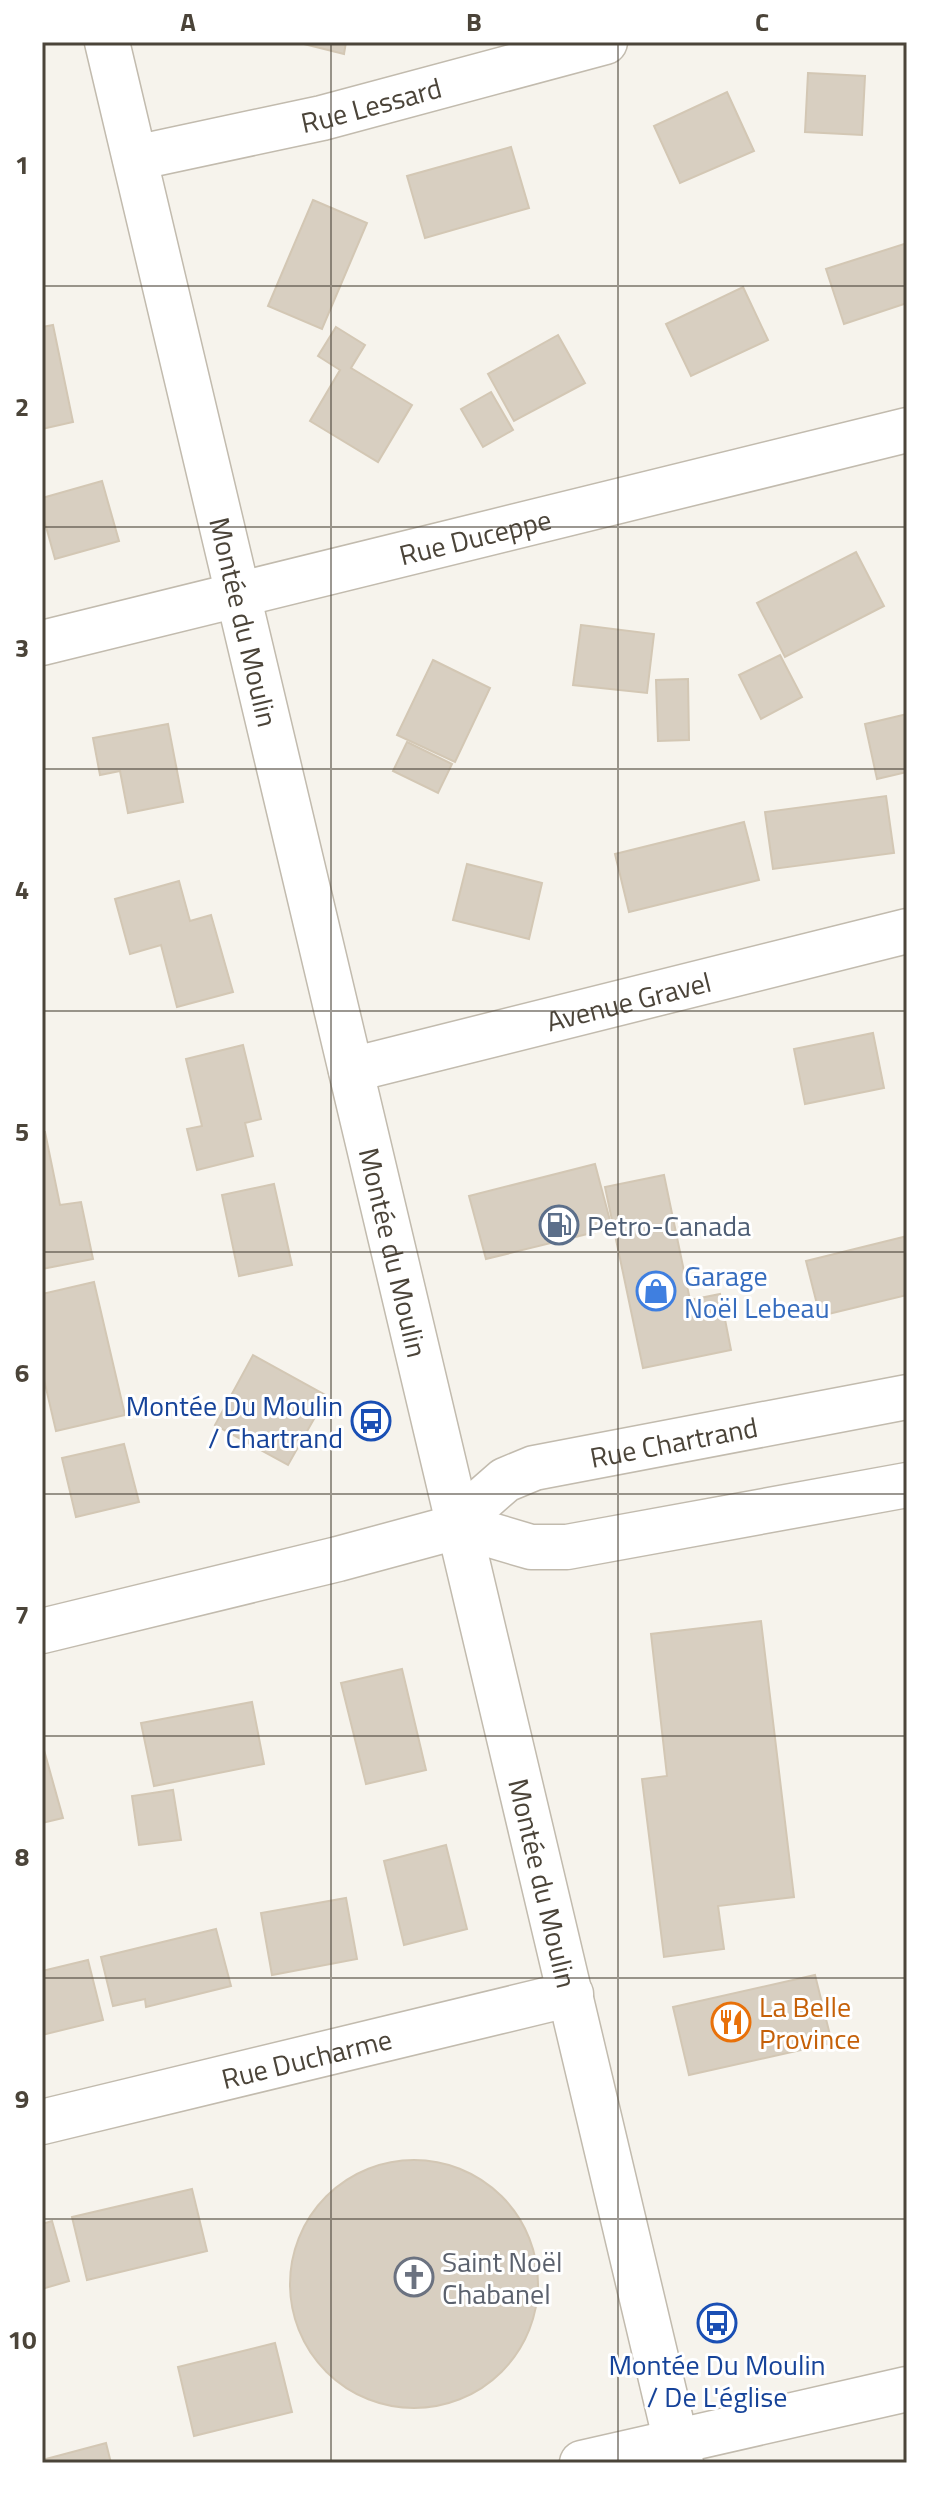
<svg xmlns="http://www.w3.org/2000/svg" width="949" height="2505" font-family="'Titillium Web',sans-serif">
  <rect width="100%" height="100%" fill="#f6f3ec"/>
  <!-- building -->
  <g fill="#d8cfc1" stroke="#d3c7b4" stroke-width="2">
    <path d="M296,42H346L344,54Z"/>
    <path d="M808,73L865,76L862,135L805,132Z"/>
    <path d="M727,92L754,151L680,183L654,126Z"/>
    <path d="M511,147L529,208L425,238L407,176Z"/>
    <path d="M313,200L367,223L322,329L268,306Z"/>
    <path d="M907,243V303L844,324L826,269Z"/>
    <path d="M743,287L768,340L691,376L666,324Z"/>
    <path d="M53,325L73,422L42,429V327Z"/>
    <path d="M336,327L365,345L351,368L412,405L378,462L310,421L340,370L318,356Z"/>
    <path d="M558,335L585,383L514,421L488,374Z"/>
    <path d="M491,392L513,430L483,447L461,409Z"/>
    <path d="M102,481L119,541L55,559L42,512V498Z"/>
    <path d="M856,552L884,606L785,657L757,603Z"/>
    <path d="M581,625L654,634L647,693L573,685Z"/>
    <path d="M780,655L802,697L761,719L739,675Z"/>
    <path d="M433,660L490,688L455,762L397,735Z"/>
    <path d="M688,679L689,740L658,741L656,680Z"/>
    <path d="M907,714V772L877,779L865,724Z"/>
    <path d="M168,724L183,802L128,813L120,771L100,775L93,738Z"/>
    <path d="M407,742L452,764L438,793L393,771Z"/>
    <path d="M886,796L894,853L773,869L765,812Z"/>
    <path d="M744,822L759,880L629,912L615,854Z"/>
    <path d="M467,864L542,883L529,939L453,920Z"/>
    <path d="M179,881L190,921L211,915L233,992L177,1007L161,945L130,954L115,899Z"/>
    <path d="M873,1033L884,1088L805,1104L794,1049Z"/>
    <path d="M243,1045L261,1119L245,1123L253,1156L197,1170L187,1129L202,1126L186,1059Z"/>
    <path d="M42,1132H45L60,1205L81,1202L93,1259L42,1269Z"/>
    <path d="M595,1164L612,1228L486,1259L469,1196Z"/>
    <path d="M664,1175L690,1300L720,1294L731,1350L643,1368L605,1187Z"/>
    <path d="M274,1184L292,1265L239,1276L222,1195Z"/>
    <path d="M907,1236V1295L820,1316L806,1261Z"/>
    <path d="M94,1282L125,1415L56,1431L42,1371V1294Z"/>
    <path d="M253,1355L327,1396L288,1465L215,1425Z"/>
    <path d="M124,1444L139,1502L76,1517L62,1458Z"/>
    <path d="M761,1621L794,1897L718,1906L724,1949L664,1957L642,1779L667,1776L651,1634Z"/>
    <path d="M402,1669L426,1770L366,1784L341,1683Z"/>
    <path d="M252,1702L264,1764L154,1786L141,1723Z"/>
    <path d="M42,1743L63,1818L42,1823Z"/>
    <path d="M173,1790L181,1840L139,1845L132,1796Z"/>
    <path d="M446,1845L467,1929L404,1945L384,1861Z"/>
    <path d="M346,1898L357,1959L272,1975L261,1913Z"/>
    <path d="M216,1929L231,1986L146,2007L145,1999L113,2006L101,1957Z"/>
    <path d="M88,1960L103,2020L42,2035V1971Z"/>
    <path d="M815,1975L832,2043L689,2075L673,2007Z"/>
    <circle cx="414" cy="2284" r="124"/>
    <path d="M192,2189L207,2251L87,2280L72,2217Z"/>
    <path d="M52,2221L69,2281L42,2289V2224Z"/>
    <path d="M275,2343L292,2412L194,2436L178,2367Z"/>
    <path d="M106,2443L111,2463H42V2460Z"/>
  </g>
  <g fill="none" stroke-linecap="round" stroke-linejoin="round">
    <!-- minor casing -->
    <g stroke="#c2bbae" stroke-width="47">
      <g id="minor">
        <path id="s1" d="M107,42L681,2463"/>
        <path id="s2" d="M135,158L322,118L605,42"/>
        <path id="s3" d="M42,643L907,430"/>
        <path id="s4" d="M351,1070L907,931"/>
        <path id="s5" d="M460,1526L481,1501L505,1480L534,1468L907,1397"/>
        <path d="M42,1631L338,1559L460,1526L531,1547H567L907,1485"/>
        <path id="s6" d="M42,2122L571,1994"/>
        <path d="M582,2463L907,2389"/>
      </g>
    </g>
    <!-- minor -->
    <use href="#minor" stroke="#fff" stroke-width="44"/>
  </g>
  <!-- grid -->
  <path fill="none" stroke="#4b4439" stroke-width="2" stroke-opacity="0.55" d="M331,42V2463M618,42V2463M42,286H907M42,527H907M42,769H907M42,1011H907M42,1252H907M42,1494H907M42,1736H907M42,1978H907M42,2219H907"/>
  <!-- icons -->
  <defs>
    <g id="fuel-ring" transform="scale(2)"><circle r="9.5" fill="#fff" stroke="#5c6f8a" stroke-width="1.5"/><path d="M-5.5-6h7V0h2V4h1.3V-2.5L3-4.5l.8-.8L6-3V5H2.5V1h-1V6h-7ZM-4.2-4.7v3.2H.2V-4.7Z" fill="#5c6f8a"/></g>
    <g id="shop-ring" transform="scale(2)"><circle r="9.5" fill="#fff" stroke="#3f7fe0" stroke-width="1.5"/><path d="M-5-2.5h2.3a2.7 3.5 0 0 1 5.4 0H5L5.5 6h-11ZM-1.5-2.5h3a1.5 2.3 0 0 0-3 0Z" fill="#3f7fe0"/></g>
    <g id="bus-ring" transform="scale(2)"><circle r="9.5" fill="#fff" stroke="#1a4fb4" stroke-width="1.5"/><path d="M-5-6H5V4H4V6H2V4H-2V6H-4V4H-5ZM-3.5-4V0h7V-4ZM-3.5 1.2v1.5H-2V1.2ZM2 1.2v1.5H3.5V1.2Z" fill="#1a4fb4"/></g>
    <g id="restaurant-ring" transform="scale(2)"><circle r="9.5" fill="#fff" stroke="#e8710a" stroke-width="1.5"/><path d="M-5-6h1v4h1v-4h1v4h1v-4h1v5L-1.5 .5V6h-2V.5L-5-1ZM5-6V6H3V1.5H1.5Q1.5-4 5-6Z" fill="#e8710a"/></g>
    <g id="church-ring" transform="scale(2)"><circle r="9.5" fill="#fff" stroke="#6b7280" stroke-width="1.5"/><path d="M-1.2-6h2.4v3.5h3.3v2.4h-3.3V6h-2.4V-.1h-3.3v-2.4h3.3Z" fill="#6b7280"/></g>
  </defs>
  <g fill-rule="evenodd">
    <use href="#fuel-ring" x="559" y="1225"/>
    <use href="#shop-ring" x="656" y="1291"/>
    <use href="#bus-ring" x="371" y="1421"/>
    <use href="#restaurant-ring" x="731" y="2022"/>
    <use href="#church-ring" x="414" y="2277"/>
    <use href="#bus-ring" x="717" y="2323"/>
  </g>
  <g text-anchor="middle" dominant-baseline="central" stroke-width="6" stroke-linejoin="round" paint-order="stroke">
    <!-- street labels -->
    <g font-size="28" fill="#4b4439" stroke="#fff">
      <text stroke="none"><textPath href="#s2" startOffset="242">Rue Lessard</textPath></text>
      <text stroke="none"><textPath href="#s3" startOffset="446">Rue Duceppe</textPath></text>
      <text stroke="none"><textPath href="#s1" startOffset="596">Montée du Moulin</textPath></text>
      <text stroke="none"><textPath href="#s4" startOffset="286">Avenue Gravel</textPath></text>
      <text stroke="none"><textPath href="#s1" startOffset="1244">Montée du Moulin</textPath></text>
      <text stroke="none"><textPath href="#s5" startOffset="238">Rue Chartrand</textPath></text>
      <text stroke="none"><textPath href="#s1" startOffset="1892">Montée du Moulin</textPath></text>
      <text stroke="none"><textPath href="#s6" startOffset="272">Rue Ducharme</textPath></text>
    </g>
    <!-- service labels -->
    <g font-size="28" fill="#4e5e75" stroke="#fff" text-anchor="start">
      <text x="587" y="1225">Petro-Canada</text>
    </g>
    <!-- shop labels -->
    <g font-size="28" fill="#366cbe" stroke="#fff" text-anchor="start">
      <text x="684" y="1275">Garage<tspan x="684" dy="32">Noël Lebeau</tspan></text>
    </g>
    <!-- transit labels -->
    <g font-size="28" fill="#164399" stroke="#fff" text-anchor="end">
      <text x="343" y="1405">Montée Du Moulin<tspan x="343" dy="32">/ Chartrand</tspan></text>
      <text x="717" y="2364" text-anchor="middle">Montée Du Moulin<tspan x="717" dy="32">/ De L'église</tspan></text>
    </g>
    <!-- food labels -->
    <g font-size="28" fill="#c56008" stroke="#fff" text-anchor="start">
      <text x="759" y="2006">La Belle<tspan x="759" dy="32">Province</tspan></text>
    </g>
    <!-- worship labels -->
    <g font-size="28" fill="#5b616d" stroke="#fff" text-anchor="start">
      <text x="442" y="2261">Saint Noël<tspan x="442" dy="32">Chabanel</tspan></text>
    </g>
  </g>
  <!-- border -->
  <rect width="949" height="2505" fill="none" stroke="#ffffff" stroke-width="88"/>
  <rect x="44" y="44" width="861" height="2417" fill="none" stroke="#4b4439" stroke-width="3"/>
  <g font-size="26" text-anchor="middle" font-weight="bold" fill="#4b4439">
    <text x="188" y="31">A</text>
    <text x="474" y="31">B</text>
    <text x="762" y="31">C</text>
    <text x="22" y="174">1</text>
    <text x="22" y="416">2</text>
    <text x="22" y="657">3</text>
    <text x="22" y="899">4</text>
    <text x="22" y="1141">5</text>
    <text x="22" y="1382">6</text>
    <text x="22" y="1624">7</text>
    <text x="22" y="1866">8</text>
    <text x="22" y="2108">9</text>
    <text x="22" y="2349">10</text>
  </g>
</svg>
